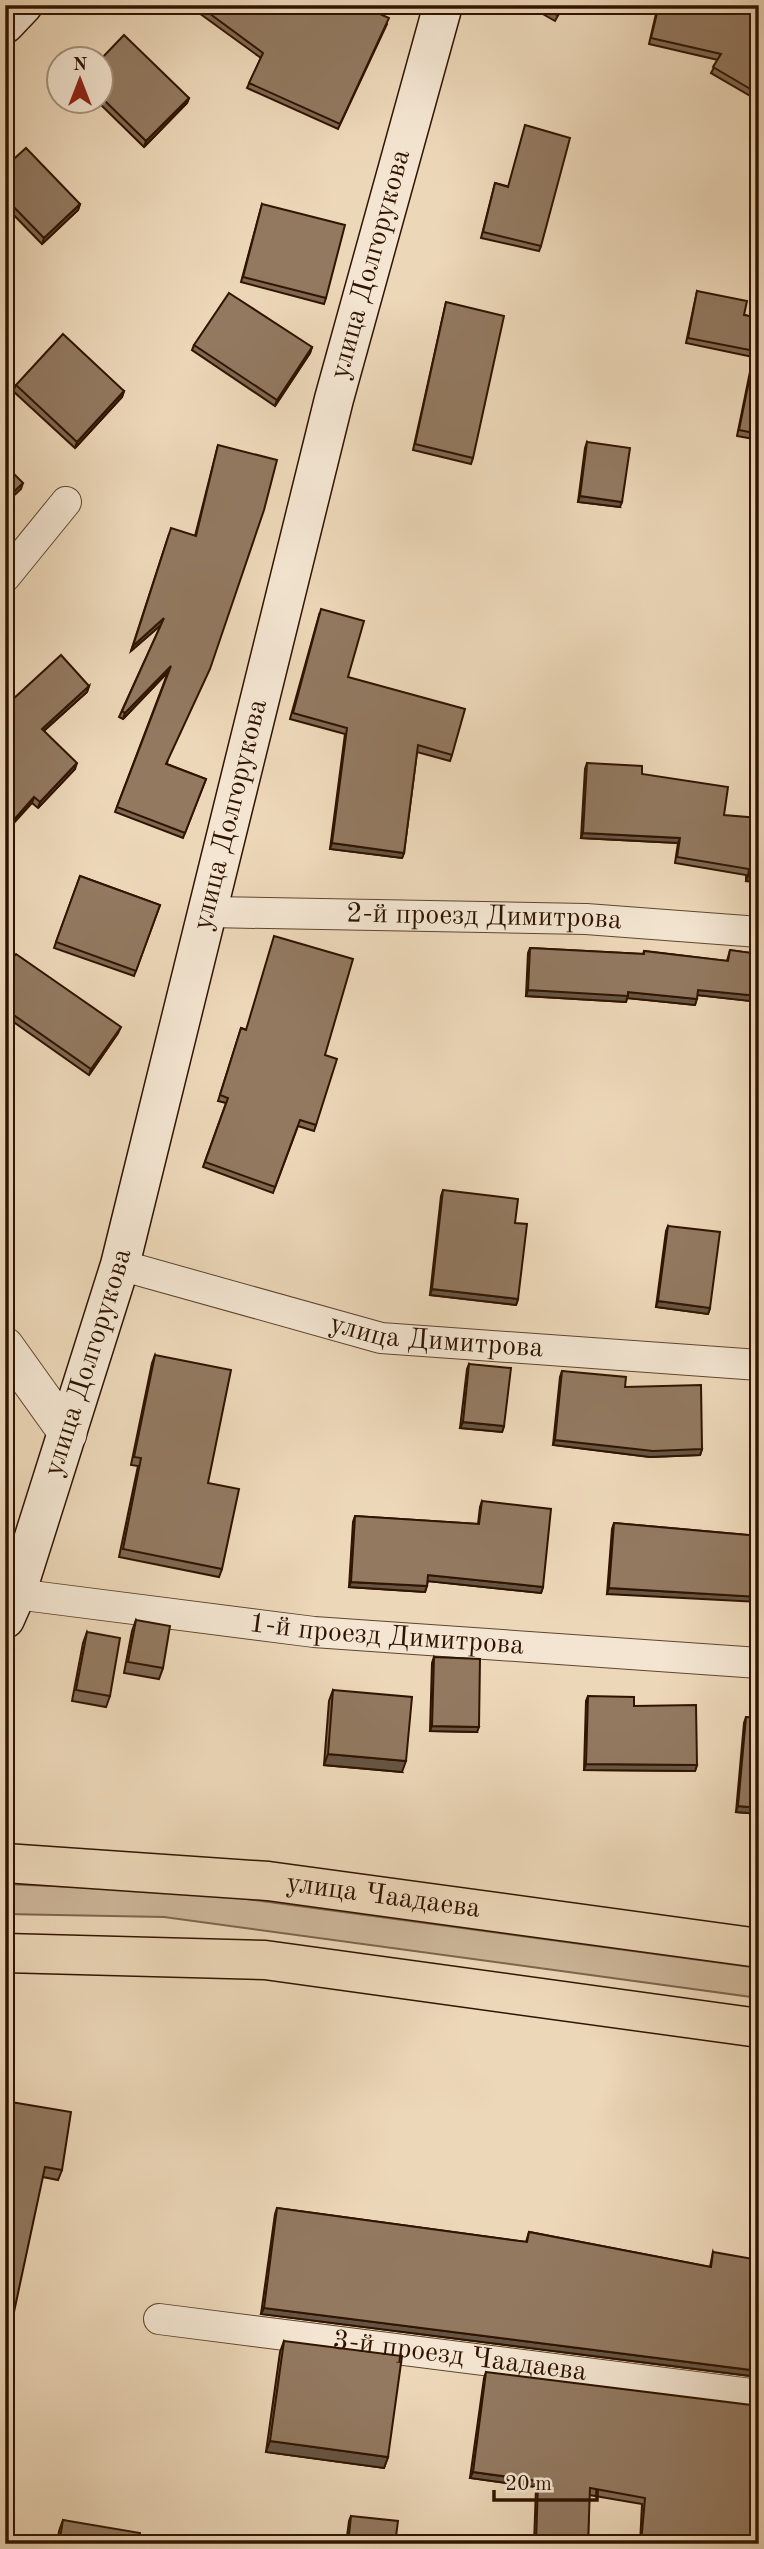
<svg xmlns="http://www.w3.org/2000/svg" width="764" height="2549" font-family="'Old Standard TT',serif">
  <rect width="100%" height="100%" fill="#ecd7b8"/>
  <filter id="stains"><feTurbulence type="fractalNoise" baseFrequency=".00286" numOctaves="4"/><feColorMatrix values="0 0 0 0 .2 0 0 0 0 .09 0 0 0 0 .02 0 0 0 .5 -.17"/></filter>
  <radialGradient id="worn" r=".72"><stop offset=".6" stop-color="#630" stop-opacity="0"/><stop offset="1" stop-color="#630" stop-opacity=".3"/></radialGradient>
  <!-- green -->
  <path fill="#ccb699" stroke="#7e654c" stroke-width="2" d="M5,1884L194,1892L759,1968V1998L164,1917L5,1914Z"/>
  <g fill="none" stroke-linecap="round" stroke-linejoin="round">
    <!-- minor casing -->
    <g stroke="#5f452e" stroke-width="32">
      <g id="minor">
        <path d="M5,577L66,502"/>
        <path id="s1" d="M209,912L586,919L759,932"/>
        <path id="s2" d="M120,1265L381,1338L759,1365"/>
        <path id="s3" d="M16,1594L314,1632L759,1663"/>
        <path id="s4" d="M159,2319L759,2395"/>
      </g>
    </g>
    <!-- tertiary casing -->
    <g stroke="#5f452e" stroke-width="39">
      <path id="tertiary" d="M5,1346L68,1434"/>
    </g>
    <!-- secondary casing -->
    <g stroke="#301400" stroke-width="41">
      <g id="secondary">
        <path d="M5,24L23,5"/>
        <path id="s5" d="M5,1619L16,1594L120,1265L334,399L443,5"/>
      </g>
    </g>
    <!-- primary casing -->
    <g stroke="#301400" stroke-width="41">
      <g id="primary">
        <path id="s6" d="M5,1863L268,1881L759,1948"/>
        <path d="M5,1953L265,1960L759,2028"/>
      </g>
    </g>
    <!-- minor -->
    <use href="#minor" stroke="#f3e5d1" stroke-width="30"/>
    <!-- tertiary -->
    <use href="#tertiary" stroke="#f3e5d1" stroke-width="37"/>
    <!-- secondary -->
    <use href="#secondary" stroke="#f3e5d1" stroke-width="38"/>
    <!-- primary -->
    <use href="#primary" stroke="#ecd7b8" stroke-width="38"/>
  </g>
  <!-- wall -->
  <g fill="#7e6853" stroke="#301400" stroke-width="2">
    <path d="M188,5H360L387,24L338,129L247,88L261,58Z"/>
    <path d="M527,5H564L555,21Z"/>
    <path d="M658,5H731L759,19V101L711,73L718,60L649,44Z"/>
    <path d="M102,60L189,98L187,103L144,147L98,102H102Z"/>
    <path d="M5,167L80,204L78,210L42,244L5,206Z"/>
    <path d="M495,183L507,186L541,246L539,251L481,238Z"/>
    <path d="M262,204L326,298L324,304L241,282Z"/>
    <path d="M697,291L744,315L759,318V440L737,436L753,357L686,343Z"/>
    <path d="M446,302L473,458L471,464L413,450Z"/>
    <path d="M194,345L312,347L310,353L275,406L192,350Z"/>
    <path d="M16,385L124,391L122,397L75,448L13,391Z"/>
    <path d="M587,442L620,507L578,502L585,448Z"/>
    <path d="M218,445L167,764L206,779L183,838L115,812L168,672L123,719L119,717L161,625L131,651L169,534L195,536Z"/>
    <path d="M319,615L348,677L452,755L450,761L417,752L404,853L402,858L330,849L345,734L290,719Z"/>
    <path d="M89,686L87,692L44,731L75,769L38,808L32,803L12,700Z"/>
    <path d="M587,763L642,774L724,815L759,882L746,881V875L675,863L678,843L581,838L585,769Z"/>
    <path d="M80,876L160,905L134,976L54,948Z"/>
    <path d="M530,948L643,954L644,951L727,961L730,950L759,954V1002L697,995L695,1005L627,998L626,1002L526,996L528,953Z"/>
    <path d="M5,968L118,1033L89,1075L5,1016Z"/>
    <path d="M241,1028L325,1055L316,1125L314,1131L298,1126L273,1193L203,1167L226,1103L218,1101Z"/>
    <path d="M443,1190L515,1223L518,1299L516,1305L430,1295L441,1196Z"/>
    <path d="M668,1226L710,1308L708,1314L656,1307L666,1231Z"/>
    <path d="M155,1355L222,1569L219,1577L119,1557L138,1466L131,1465L152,1363Z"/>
    <path d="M469,1364L504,1426L502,1432L460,1428L467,1369Z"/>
    <path d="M562,1371L625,1387L702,1449L700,1455L650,1457L553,1445L560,1377Z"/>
    <path d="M482,1501L543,1587L541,1593L428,1581L425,1592L349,1587L353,1522L355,1516L478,1524L480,1507Z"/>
    <path d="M614,1523L759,1536L607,1594L612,1529Z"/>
    <path d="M136,1620L163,1668L159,1679L124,1673L132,1631Z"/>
    <path d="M87,1632L110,1696L106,1707L72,1701L83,1643Z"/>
    <path d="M434,1657L477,1732L430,1731L432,1663Z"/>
    <path d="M333,1690L402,1772L324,1765L329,1701Z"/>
    <path d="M588,1696L634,1706L697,1765L695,1771L584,1770L586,1701Z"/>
    <path d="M746,1717L759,1814L736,1812L744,1723Z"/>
    <path d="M5,2101L62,2170L58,2180L43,2177Z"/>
    <path d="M277,2208L526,2242L529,2232L710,2267L713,2252L759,2377L261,2314L275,2214Z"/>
    <path d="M284,2341L388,2457L384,2468L266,2452L280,2352Z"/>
    <path d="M486,2372L759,2544H640L642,2504L589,2495L588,2544H534L536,2487L470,2478L484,2378Z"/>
    <path d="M351,2516L395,2544H346L349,2521Z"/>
    <path d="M63,2520L138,2544H57L59,2531Z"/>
  </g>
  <!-- shaded-wall -->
  <g fill="#665543" stroke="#301400" stroke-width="2">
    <path d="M189,98L187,103L144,147L146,141Z"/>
    <path d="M80,204L78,210L42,244L44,238Z"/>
    <path d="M312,347L310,353L275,406L277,400Z"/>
    <path d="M124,391L122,397L75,448L77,442Z"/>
    <path d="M23,483L21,489L5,504V500Z"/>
    <path d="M580,496L622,502L620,507L578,502Z"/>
    <path d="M164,618L162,624L131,651L133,646Z"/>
    <path d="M171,666L168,672L123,719L125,713Z"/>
    <path d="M89,686L87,692L40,734L42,729Z"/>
    <path d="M77,763L75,769L38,808L40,802Z"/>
    <path d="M34,797L32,803L5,833V830Z"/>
    <path d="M583,833L680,838L678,843L581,838Z"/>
    <path d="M332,843L404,853L402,858L330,849Z"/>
    <path d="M748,876H759V882L746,881Z"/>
    <path d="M528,990L628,992L697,999L695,1005L627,998L626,1002L526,996Z"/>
    <path d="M698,990L759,996V1002L696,995Z"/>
    <path d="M121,1027L118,1033L89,1075L91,1069Z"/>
    <path d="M432,1289L518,1299L516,1305L430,1295Z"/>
    <path d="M658,1301L710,1308L708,1314L656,1307Z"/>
    <path d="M463,1422L504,1426L502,1432L460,1428Z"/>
    <path d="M555,1440L702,1449L700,1455L650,1457L553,1445Z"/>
    <path d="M428,1575L543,1587L541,1593L426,1581Z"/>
    <path d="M351,1582L427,1586L425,1592L349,1587Z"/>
    <path d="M609,1588L759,1597V1602L607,1594Z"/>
    <path d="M432,1726L479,1727L477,1732L430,1731Z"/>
    <path d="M328,1754L406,1761L402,1772L324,1765Z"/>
    <path d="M586,1764L697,1765L695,1771L584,1770Z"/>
    <path d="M738,1806L759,1808V1814L736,1812Z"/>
    <path d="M264,2308L759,2371V2377L261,2314Z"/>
    <path d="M270,2441L388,2457L384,2468L266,2452Z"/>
    <path d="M473,2472L538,2481L536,2487L470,2478Z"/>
  </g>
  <!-- building -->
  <g fill="#927960" stroke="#301400" stroke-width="2">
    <path d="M198,5H360L389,18L340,124L249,83L263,53Z"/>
    <path d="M539,5H563L557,15Z"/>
    <path d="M659,5H731L740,7L759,19V94L713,67L721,54L651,38Z"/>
    <path d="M124,35L189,98L146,141L102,98V60H100Z"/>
    <path d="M525,125L570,138L541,246L483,232L495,183L508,187Z"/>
    <path d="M26,148L80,204L44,238L5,198V167Z"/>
    <path d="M262,204L345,225L326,298L243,277Z"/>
    <path d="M697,291L747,301L744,315L759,318V434L739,430L755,351L688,338Z"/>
    <path d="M229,293L312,347L277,400L194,345Z"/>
    <path d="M446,302L504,316L473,458L415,444Z"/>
    <path d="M63,334L124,391L77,442L16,385Z"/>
    <path d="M587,442L630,448L622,502L580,496Z"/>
    <path d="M218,445L277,460L264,510L210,669L166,764L206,779L185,833L117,807L171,666L125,713L122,711L164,618L133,646L171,528L196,536Z"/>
    <path d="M5,465L23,483L5,500Z"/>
    <path d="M321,609L364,621L348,677L465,709L452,755L418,745L404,853L332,843L347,728L293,713Z"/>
    <path d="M61,655L89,686L42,729L77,763L40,802L34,797L5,830V693L12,700Z"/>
    <path d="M587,763L642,766V774L728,787L724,815L759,818V876H748L749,869L677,857L680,838L583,833Z"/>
    <path d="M80,876L160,905L136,971L56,942Z"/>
    <path d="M274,936L353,959L325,1055L337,1059L316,1125L300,1120L275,1187L205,1162L228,1098L220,1095L241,1028L246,1030Z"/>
    <path d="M530,948L644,954V951L728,961L730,950L759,954V996L698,990L697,999L628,992V996L528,990Z"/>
    <path d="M16,954L121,1027L91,1069L5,1009V968Z"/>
    <path d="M443,1190L518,1199L515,1223L527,1224L518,1299L432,1289Z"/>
    <path d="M668,1226L720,1232L710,1308L658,1301Z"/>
    <path d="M155,1355L231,1370L208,1483L239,1489L222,1569L123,1549L141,1458L134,1457Z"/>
    <path d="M469,1364L511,1368L504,1426L463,1422Z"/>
    <path d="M562,1371L626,1377L625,1387L701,1385L702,1449L653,1451L555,1440Z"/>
    <path d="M482,1501L551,1509L543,1587L428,1575L427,1586L351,1582L355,1516L479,1524Z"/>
    <path d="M614,1523L759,1536V1597L609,1588Z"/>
    <path d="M136,1620L170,1626L163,1668L128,1662Z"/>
    <path d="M87,1632L120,1638L110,1696L76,1690Z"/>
    <path d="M434,1657L480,1659L479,1727L432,1726Z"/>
    <path d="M333,1690L412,1697L406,1761L328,1754Z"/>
    <path d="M588,1696L634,1697V1706L696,1705L697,1765L586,1764Z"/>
    <path d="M746,1717L759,1718V1808L738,1806Z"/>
    <path d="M5,2101L71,2112L62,2170L45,2167L5,2354Z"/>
    <path d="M277,2208L527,2242L529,2232L711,2267L713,2252L759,2260V2371L264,2308Z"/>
    <path d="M284,2341L402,2356L388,2457L270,2441Z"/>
    <path d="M486,2372L759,2406V2544H641L645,2498L590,2488L588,2544H536L538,2481L473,2472Z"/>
    <path d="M351,2516L398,2521L395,2544H348Z"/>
    <path d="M63,2520L140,2533L138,2544H59Z"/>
  </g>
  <g text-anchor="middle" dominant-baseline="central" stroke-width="6" stroke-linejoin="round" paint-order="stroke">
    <!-- street labels -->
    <g font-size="28" fill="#301400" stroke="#f3e5d1">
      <text stroke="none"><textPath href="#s5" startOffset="1404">улица Долгорукова</textPath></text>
      <text stroke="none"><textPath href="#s5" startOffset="836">улица Долгорукова</textPath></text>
      <text stroke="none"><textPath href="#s1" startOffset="275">2-й проезд Димитрова</textPath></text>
      <text stroke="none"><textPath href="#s2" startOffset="326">улица Димитрова</textPath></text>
      <text stroke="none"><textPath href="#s5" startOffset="270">улица Долгорукова</textPath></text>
      <text stroke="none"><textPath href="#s3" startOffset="373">1-й проезд Димитрова</textPath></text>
      <text stroke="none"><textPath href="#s6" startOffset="380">улица Чаадаева</textPath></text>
      <text stroke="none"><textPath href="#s4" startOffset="303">3-й проезд Чаадаева</textPath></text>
    </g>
  </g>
  <!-- margin -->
  <rect width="764" height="2549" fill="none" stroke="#ecd7b8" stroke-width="28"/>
  <rect x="7" y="7" width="750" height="2535" fill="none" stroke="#301400" stroke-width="3.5"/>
  <rect x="14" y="14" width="736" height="2521" fill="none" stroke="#301400" stroke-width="2"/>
  <!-- north arrow -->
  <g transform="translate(80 80)"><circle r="33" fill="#f3e5d1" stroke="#a5917d" stroke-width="2"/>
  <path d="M0-5L12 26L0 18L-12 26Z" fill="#8f2418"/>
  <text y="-10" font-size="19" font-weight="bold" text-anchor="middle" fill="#301400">N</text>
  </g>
  <!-- scale -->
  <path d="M494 2490v10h103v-10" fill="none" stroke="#301400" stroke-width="3.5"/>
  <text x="505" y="2490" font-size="21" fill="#301400" stroke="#f3e5d1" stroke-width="5" paint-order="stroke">20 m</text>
  <rect width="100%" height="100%" filter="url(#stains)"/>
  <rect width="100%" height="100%" fill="url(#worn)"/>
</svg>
